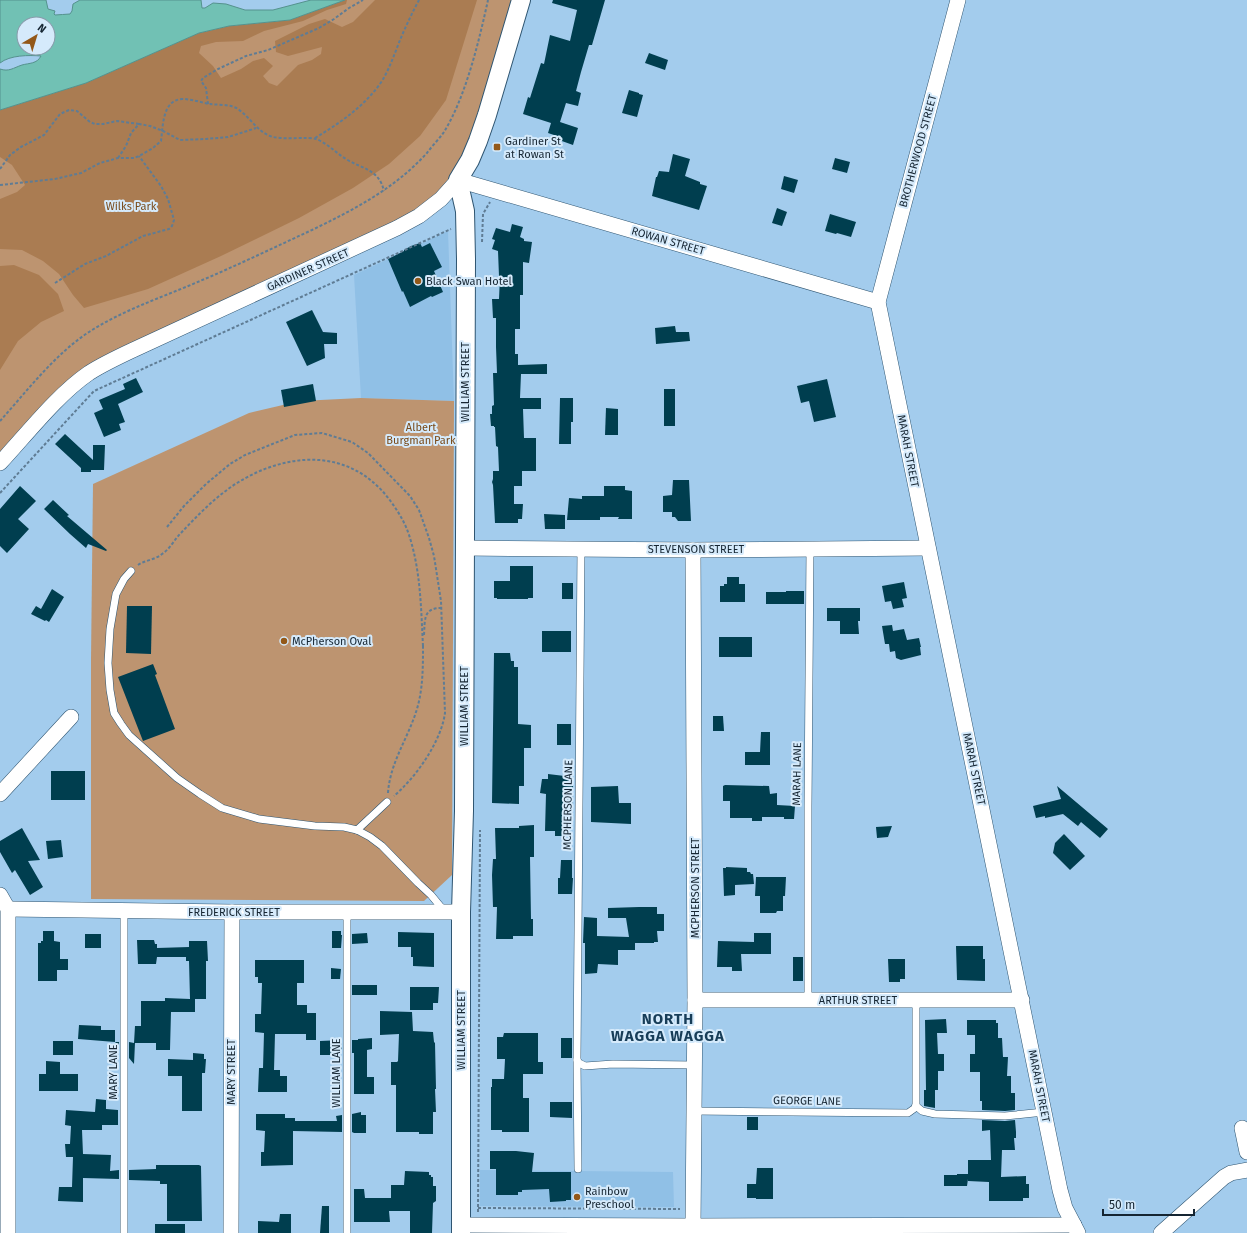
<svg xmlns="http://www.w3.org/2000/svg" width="1247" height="1233" font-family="'Fira Sans',sans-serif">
  <rect width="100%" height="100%" fill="#a3cced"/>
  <!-- built -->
  <g fill="#90c0e6">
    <path d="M448,231L454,401L361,398L354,275Z"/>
    <path d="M480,1170L673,1172L674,1207L480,1206Z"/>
  </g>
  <!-- green -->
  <g fill="#bd9470">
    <path d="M345,0H521L487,115L441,199L110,360L0,463V110L86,83L199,33L290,20Z"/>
    <path d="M361,398L454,401L452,875L424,901L91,899V660L93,484L249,413L300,401Z"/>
  </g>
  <!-- forest -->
  <g fill="#aa7c52">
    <path d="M345,0H347L346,4L327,10L303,21L264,31L243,41L216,42L201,46L199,53L213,66L221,78L241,69L253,61L264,58L273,66L263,76L269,83L277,86L298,65L312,60L321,54L322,47L288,56L276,52L275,41L309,24L325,19L342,27L353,22L375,0H477L446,100L420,136L389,164L353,188L299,218L221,256L148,289L84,308L73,295L59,274L43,261L22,250L0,249V199L17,192L25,185L12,165L0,157V110L86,83L199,33L229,26L290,20Z"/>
    <path d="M14,265L39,275L58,294L64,311L41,322L18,341L0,370V266Z"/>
  </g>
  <!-- water -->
  <path fill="#71c1b4" stroke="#55928d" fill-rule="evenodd" d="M0,0H46L48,9L55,11L54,14L55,15C60,15 65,14 70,14L72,11L73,4L80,0H201L202,8H205L213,3L226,4L245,10H273L311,0H345L290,20L229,26L199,33L86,83L0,110V69C9,72 13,68 22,65C29,63 37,64 41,56C29,55 10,55 0,63ZM24,24H48V48H24Z"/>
  <!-- building -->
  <g fill="#003e4f">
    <path d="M553,0H605L592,45H589L581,72L576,91L581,93L578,106L566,103L560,122L578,128L573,145L559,140L560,137L548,133L551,123L523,114L528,97L530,98L541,63L544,64L550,35L570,41L577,10L552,3Z"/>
    <path d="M649,53L668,60L665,70L645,63Z"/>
    <path d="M629,90L639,93V94L643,95L637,117L622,113Z"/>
    <path d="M673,154L690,159L685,176L700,182V184L707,186L699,210L652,196L656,177H657L659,171L669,172Z"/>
    <path d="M835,158L850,162L847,173L832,169Z"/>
    <path d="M784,176L798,180L794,193L781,189Z"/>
    <path d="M777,208L787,212L782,226L772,223Z"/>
    <path d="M830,214L856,222L851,237L837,233L836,234L825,231Z"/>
    <path d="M512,224L523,227L520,237L524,239V241L532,242L529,263L523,262V295H520V329H515V354H518V365L547,364V374H521L520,398H541V409H523L524,438H536V471H522V486H514V504H523L522,519H518V523H495L493,485L492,482L493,479V471H499L498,447L496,446L495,427H494V426H491L490,414H492V406L494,405L493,373H497L496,347V318H493L492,299H499L500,276H499L498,251L492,249L495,240L492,239L496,228L510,232Z"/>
    <path d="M420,243L422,247L430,243L442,267L434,271L443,292L432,297L431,296L410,307L403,291L402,292L388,259L404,251V250L411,246Z"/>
    <path d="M312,310L323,332L337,333V344H324L325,358L307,366L286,322Z"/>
    <path d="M675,326L676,332H689L690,341L656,344L655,328Z"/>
    <path d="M136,378L143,392L118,404L125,422L119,424L121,430L104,437L94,413L103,409L99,400L125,389L123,384Z"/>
    <path d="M827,379L836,417L814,422L809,401L801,403L797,386Z"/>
    <path d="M313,384L316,401L284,407L281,390Z"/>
    <rect x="664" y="389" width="11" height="37"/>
    <path d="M560,398H573V422H571V444H559Z"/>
    <path d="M606,408L618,409V435H605Z"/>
    <path d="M65,434L93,460V445H105L104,470H91V472H81V468L55,444Z"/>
    <path d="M673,480H689L691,521H678L675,517H672V512H663V496L672,495Z"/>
    <path d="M20,486L36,501L18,519L29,529L7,553L0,546V509Z"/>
    <path d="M604,486H625V490L632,491V519H618L619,517H600V520H567L569,498L582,499V496H604Z"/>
    <path d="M53,500L69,515L67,516L107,550L106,551L88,544L86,548L70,534L44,509Z"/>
    <path d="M544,514L565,515V529H545Z"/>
    <path d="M510,566H533V598H528V599H497V598H494V581H510Z"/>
    <path d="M727,577H739V584H745V602H720V586H724V584H727Z"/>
    <path d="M904,582L907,598L902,599L904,607L893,609L891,601L885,602L882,586Z"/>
    <rect x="562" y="583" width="11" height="16"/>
    <path d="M52,589L64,597L49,622L46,620L45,621L31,614L36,606L41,609Z"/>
    <path d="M786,591H804V604H766V592H786Z"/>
    <path d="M127,606H152L151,654L126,653Z"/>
    <path d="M827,608H860V621H858L859,634H840V621H827Z"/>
    <path d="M892,625L893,631L904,629L907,640L919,638L921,647H920L921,655L901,660L896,658L895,651L890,652L889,644H885L882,626Z"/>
    <rect x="542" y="631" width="29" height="21"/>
    <rect x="719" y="637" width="33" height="20"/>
    <path d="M494,653H510L511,661H514V667H518V724L531,725V748H524V786H519V804L492,803Z"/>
    <path d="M153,664L157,674L155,675L175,729L143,741L118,677Z"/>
    <path d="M713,716H723L724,731H713Z"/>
    <rect x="557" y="724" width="14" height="21"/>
    <path d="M761,732H770V765H745V752H760Z"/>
    <rect x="51" y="771" width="34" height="29"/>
    <path d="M548,774L573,777V822H566L567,836H555V831H545L546,794L540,793L542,779H548Z"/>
    <path d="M725,785L769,786L770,794L777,793V805L795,806L794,819H784V817H762V821H752V818H730V801H723V786Z"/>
    <path d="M618,786L619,803H631V824L591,822V787Z"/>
    <path d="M1057,786L1108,829L1100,838L1081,822L1078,826L1063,814L1045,818V816L1036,818L1033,806L1061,799Z"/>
    <path d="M534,825V857H530L531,919H533V936H513V939H496L497,907H493L492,875L493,859H496L495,828H519V826Z"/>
    <path d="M892,826L888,837L877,838L876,827Z"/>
    <path d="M22,828L40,860L28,861L43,887L30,895L15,870L12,873L0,852V841Z"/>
    <path d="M1064,834L1085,856L1070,870L1053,853L1055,843Z"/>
    <path d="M61,840L63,857L48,859L46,841Z"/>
    <path d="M561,860H572V878H573L572,894H558V878H560Z"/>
    <path d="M726,867L747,868V872H750L751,874H753L754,884L735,885V895L724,896L723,868H726Z"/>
    <path d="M756,877H786L785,896H783V911H777L776,913H760V896H755Z"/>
    <path d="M639,907H657V914H664V931H657L658,942H654V943H635V950H618V965L598,964L597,973L585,974V943H583L584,917L597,918V936L629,937L626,918H608V908Z"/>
    <path d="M43,931H54V941L60,942V959H68V970H57V981H38V943H41V941H43Z"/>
    <path d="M332,931H341V935H342L341,948H332Z"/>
    <path d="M398,932L434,933V967L413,966V957H411V947H398Z"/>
    <path d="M367,933L368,943L352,944V934Z"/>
    <path d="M754,933H771V954H741L742,971H732V967H717L718,941L754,942Z"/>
    <rect x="85" y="934" width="16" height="14"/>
    <path d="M137,940H154L155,944H157V948L189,947V941H207L208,961H206V999H195V1012H171L170,1050H156V1043H135L134,1064L129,1058V1042L134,1043L135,1026H141V1001H165V998L190,999L189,961H186V957H157L156,964H138Z"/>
    <path d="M956,946H983V959H985V981L957,980Z"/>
    <rect x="793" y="957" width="10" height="24"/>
    <path d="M888,959H905V979H900V982H889Z"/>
    <path d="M255,960H304V983H297V1005H307V1013H316V1040H306V1034H275L274,1070H280V1076H287V1092H258L259,1068H263L264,1033L255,1032V1014H261L262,983H258V977H255Z"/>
    <path d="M331,968L341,969L340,979H331Z"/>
    <rect x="352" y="985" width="25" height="10"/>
    <path d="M410,987H439L438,1003H433V1010H410Z"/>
    <path d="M380,1011L412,1012L413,1031L433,1032L434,1042L435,1043L436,1089H435L436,1112H433V1134H419V1132H396V1085H391V1062H397L398,1061L399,1034L380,1035Z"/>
    <path d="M946,1019L947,1033H937L938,1054H944V1071H938V1090H926L925,1020Z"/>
    <path d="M967,1020H996V1023H998V1038H1002L1003,1057H1008L1007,1076H1011V1093H1015V1110L1005,1111L982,1110V1101H980V1072H970V1054H975V1035H967Z"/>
    <path d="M79,1025L101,1026V1030H115V1042H119V1046L115,1042L78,1039Z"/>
    <path d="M504,1033H538V1062H543V1074H523V1098H529V1132H502V1130H491V1087H492V1079H504L505,1059H497V1037H503Z"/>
    <path d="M372,1038V1049L367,1050V1077H374V1094H354V1053H352V1040H358V1039Z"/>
    <rect x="561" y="1038" width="11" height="20"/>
    <path d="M342,1040V1053H332V1055H320V1041Z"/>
    <rect x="53" y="1041" width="20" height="14"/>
    <path d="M193,1053L204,1054V1059H206L205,1073H202V1111H182V1076H168V1059L193,1060Z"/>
    <path d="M46,1061L60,1062V1074H78V1091H39V1074H46Z"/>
    <path d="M924,1090H935V1108L924,1106Z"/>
    <path d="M96,1099L106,1100V1109L118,1110V1125H102V1130H82L83,1154L111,1155L110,1171L119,1170V1179L83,1178V1202L58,1201L59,1187H72L73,1157H66L65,1144H70L71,1126L65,1125L66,1110L95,1112Z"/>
    <path d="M550,1102H572V1118L550,1117Z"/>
    <path d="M361,1112V1115H366V1133H354L352,1132V1114Z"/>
    <path d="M256,1114H285V1118H295V1121H337L336,1116L342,1115V1132L293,1131V1165L261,1166V1152H264L265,1131L256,1130Z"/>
    <rect x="747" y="1117" width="11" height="13"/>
    <path d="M982,1120L1005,1121L1015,1120L1016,1132V1138H1014L1015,1150H1002L1001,1177L1026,1176V1184H1029V1198H1023V1201H989V1182L968,1181V1179L967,1186H944V1175H957V1174H968V1160H991L990,1130L982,1131Z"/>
    <path d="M490,1151H516L534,1153L532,1172H571V1200H566V1201L550,1202L549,1189L522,1190V1192H518V1195H496V1169H490Z"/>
    <path d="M156,1165H199L201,1166L202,1221H167V1184H160V1181L129,1180V1170L156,1169Z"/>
    <path d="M757,1168H773V1199H756V1198H747V1184H756Z"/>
    <path d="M405,1171L429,1172V1175H431V1177H433V1186H436V1201L433,1203L432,1233H410V1211H389L390,1222H354V1189H364L365,1198H391V1185H404Z"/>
    <path d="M322,1206H329V1233H320Z"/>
    <path d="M280,1214H291V1233H258V1221L279,1222Z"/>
    <rect x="155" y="1224" width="30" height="9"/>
  </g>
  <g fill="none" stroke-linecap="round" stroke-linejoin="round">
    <!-- service casing -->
    <g stroke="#2f5571" stroke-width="8">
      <g id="service">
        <path d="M581,549L577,1060L579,1063L585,1066L613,1064L694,1065"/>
        <path d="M131,571L124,579L116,594L110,629L108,663L110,690L114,713L121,724L129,735L177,778L200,794L222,808L259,819L315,826L344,827L357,830L370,837L382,846L418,883L431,895L445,912"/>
        <path d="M357,830L387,802"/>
        <path d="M347,912V1233"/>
        <path d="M808,1000V806L810,549"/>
        <path d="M577,1060L578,1169"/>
        <path d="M916,1106L922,1111L935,1114L1005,1116L1044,1112"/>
        <path d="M694,1111L908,1113L915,1108L916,1104V1000"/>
        <path d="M124,1233V911"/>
      </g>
    </g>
    <!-- minor casing -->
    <g stroke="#2f5571" stroke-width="16">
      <g id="minor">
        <path d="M958,0L878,302L1060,1190L1065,1208L1078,1233"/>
        <path d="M0,463C27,434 57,395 89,373C103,364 118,357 133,350L397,228L419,216L441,199L458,180L878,302"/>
        <path d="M465,548L693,550L928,548"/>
        <path d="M0,794L71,717"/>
        <path d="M0,895L8,909V1233"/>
        <path d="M8,909L232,912H461"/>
        <path d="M695,1000H1022"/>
        <path d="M1242,1128L1247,1152"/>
        <path d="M461,1225L693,1226L1074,1225"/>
        <path d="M693,1226L695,1000L693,550"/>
        <path d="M231,1233L232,912"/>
        <path d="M1161,1233L1224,1177L1231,1173L1247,1170"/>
      </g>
    </g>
    <!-- tertiary casing -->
    <g stroke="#2f5571" stroke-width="20">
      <path id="tertiary" d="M461,1233V912L464,811L466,259L465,211L458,180L470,160L478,141L487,115L521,0"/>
    </g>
    <!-- path -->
    <g stroke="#5f7c94" stroke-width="2" stroke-dasharray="3 2" stroke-linecap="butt">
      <path d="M208,104L206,88L201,81L203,78L218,69L246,56L268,50L319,28L334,19L349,8L363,0"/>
      <path d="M315,138C340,123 365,106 382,81C391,66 396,49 403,33C408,22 413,11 419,0"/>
      <path d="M118,158L126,146L131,133L139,124L150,126L163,131L180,140L206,139L228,137L244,132L256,128"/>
      <path d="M0,169L10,155L21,147L44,135L60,114L69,110L77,111L90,122L95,124H103L117,121L139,124"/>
      <path d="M0,185L55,179L81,173L100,163L118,158H134L139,156L153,148L161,141C163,127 162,100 182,99C191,99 200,102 209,104C218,105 230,104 238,109C251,118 258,133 273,137C282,139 295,138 304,138C308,138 313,138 316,139C327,143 336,153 346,159C362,169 379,169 384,191"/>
      <path d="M482,242L483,214L490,202"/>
      <path d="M55,283L85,264L106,256L143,236L169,229L172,226L174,220L168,199L161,186L139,156"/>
      <path d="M0,421C27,391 55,354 89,332C123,310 163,297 200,281C238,265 275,247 312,230C355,209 394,189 427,153C432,146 439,139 444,132C466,96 479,41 488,0"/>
      <path d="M0,493L94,391L451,229"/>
      <path d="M167,527L184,506L206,484L230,464L245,455L295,435L322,433L352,442L368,453L410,496L419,510L429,538L434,556L441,601L445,713C441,742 416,777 394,796"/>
      <path d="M138,565C145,560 155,560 162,554C170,549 174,540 180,534C197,516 215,497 237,483C287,452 349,447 389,499C398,511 406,524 410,538C421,574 421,610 423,646"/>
      <path d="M424,635C425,620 423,608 441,608"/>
      <path d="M388,793C390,763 407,740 416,712C423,691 423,668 423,645"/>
      <path d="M478,1208L680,1209"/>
      <path d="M478,1212L480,830"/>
    </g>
    <!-- service -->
    <use href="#service" stroke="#fff" stroke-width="7"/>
    <!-- minor -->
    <use href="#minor" stroke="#fff" stroke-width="15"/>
    <!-- tertiary -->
    <use href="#tertiary" stroke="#fff" stroke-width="18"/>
  </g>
  <!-- markers -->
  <g fill="#935818" stroke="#d5eafb" stroke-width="1.5">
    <rect x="493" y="143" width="8" height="8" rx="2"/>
    <circle cx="418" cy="281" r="4"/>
    <circle cx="284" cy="641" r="4"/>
    <circle cx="577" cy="1197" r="4"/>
  </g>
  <g text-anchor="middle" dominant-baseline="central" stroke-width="4" stroke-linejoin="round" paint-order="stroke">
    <!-- poi labels -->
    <g font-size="11" fill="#152532" stroke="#d5eafb" text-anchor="start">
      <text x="505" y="141">Gardiner St<tspan x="505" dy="13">at Rowan St</tspan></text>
      <text x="426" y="281">Black Swan Hotel</text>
      <text x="292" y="641">McPherson Oval</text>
      <text x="585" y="1191">Rainbow<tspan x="585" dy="13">Preschool</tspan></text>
    </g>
    <!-- street labels -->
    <g font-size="11" fill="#152532" stroke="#d5eafb">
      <text transform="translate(918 151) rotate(-75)">BROTHERWOOD STREET</text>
      <text transform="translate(668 241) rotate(16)">ROWAN STREET</text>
      <text transform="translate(308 270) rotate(-24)">GARDINER STREET</text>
      <text transform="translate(465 382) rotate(-90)">WILLIAM STREET</text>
      <text transform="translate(908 451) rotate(79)">MARAH STREET</text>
      <text x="696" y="549">STEVENSON STREET</text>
      <text transform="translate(464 706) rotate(-90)">WILLIAM STREET</text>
      <text transform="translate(974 769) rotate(78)">MARAH STREET</text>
      <text transform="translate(797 774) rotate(-89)">MARAH LANE</text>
      <text transform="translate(568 805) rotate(-89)">MCPHERSON LANE</text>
      <text transform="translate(695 888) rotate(-90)">MCPHERSON STREET</text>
      <text x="234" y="912">FREDERICK STREET</text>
      <text x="858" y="1000">ARTHUR STREET</text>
      <text transform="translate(461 1030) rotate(-90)">WILLIAM STREET</text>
      <text transform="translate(113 1072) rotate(-90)">MARY LANE</text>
      <text transform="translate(231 1072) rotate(-90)">MARY STREET</text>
      <text transform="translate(336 1073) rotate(-90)">WILLIAM LANE</text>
      <text transform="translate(1039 1086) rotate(79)">MARAH STREET</text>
      <text transform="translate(807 1101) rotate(1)">GEORGE LANE</text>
    </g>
    <!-- park labels -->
    <g font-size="11" fill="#794a19" stroke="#d5eafb">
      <text x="131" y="206">Wilks Park</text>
      <text x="421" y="427">Albert<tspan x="421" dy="13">Burgman Park</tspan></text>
    </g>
    <!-- district labels -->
    <g font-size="15" font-weight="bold" letter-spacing="1" fill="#173d58" stroke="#d5eafb">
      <text x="668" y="1019">NORTH<tspan x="668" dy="17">WAGGA WAGGA</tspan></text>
    </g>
  </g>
  <!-- north arrow -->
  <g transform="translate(36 36) rotate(38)"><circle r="19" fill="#d5eafb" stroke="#889bab"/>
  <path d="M0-3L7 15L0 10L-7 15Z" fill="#935818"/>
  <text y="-6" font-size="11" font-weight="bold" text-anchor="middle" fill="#152532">N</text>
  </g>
  <!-- scale -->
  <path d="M1103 1209v6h91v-6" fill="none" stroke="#152532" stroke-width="2"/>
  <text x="1109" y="1209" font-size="12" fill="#152532" stroke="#d5eafb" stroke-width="3" paint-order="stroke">50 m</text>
</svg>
